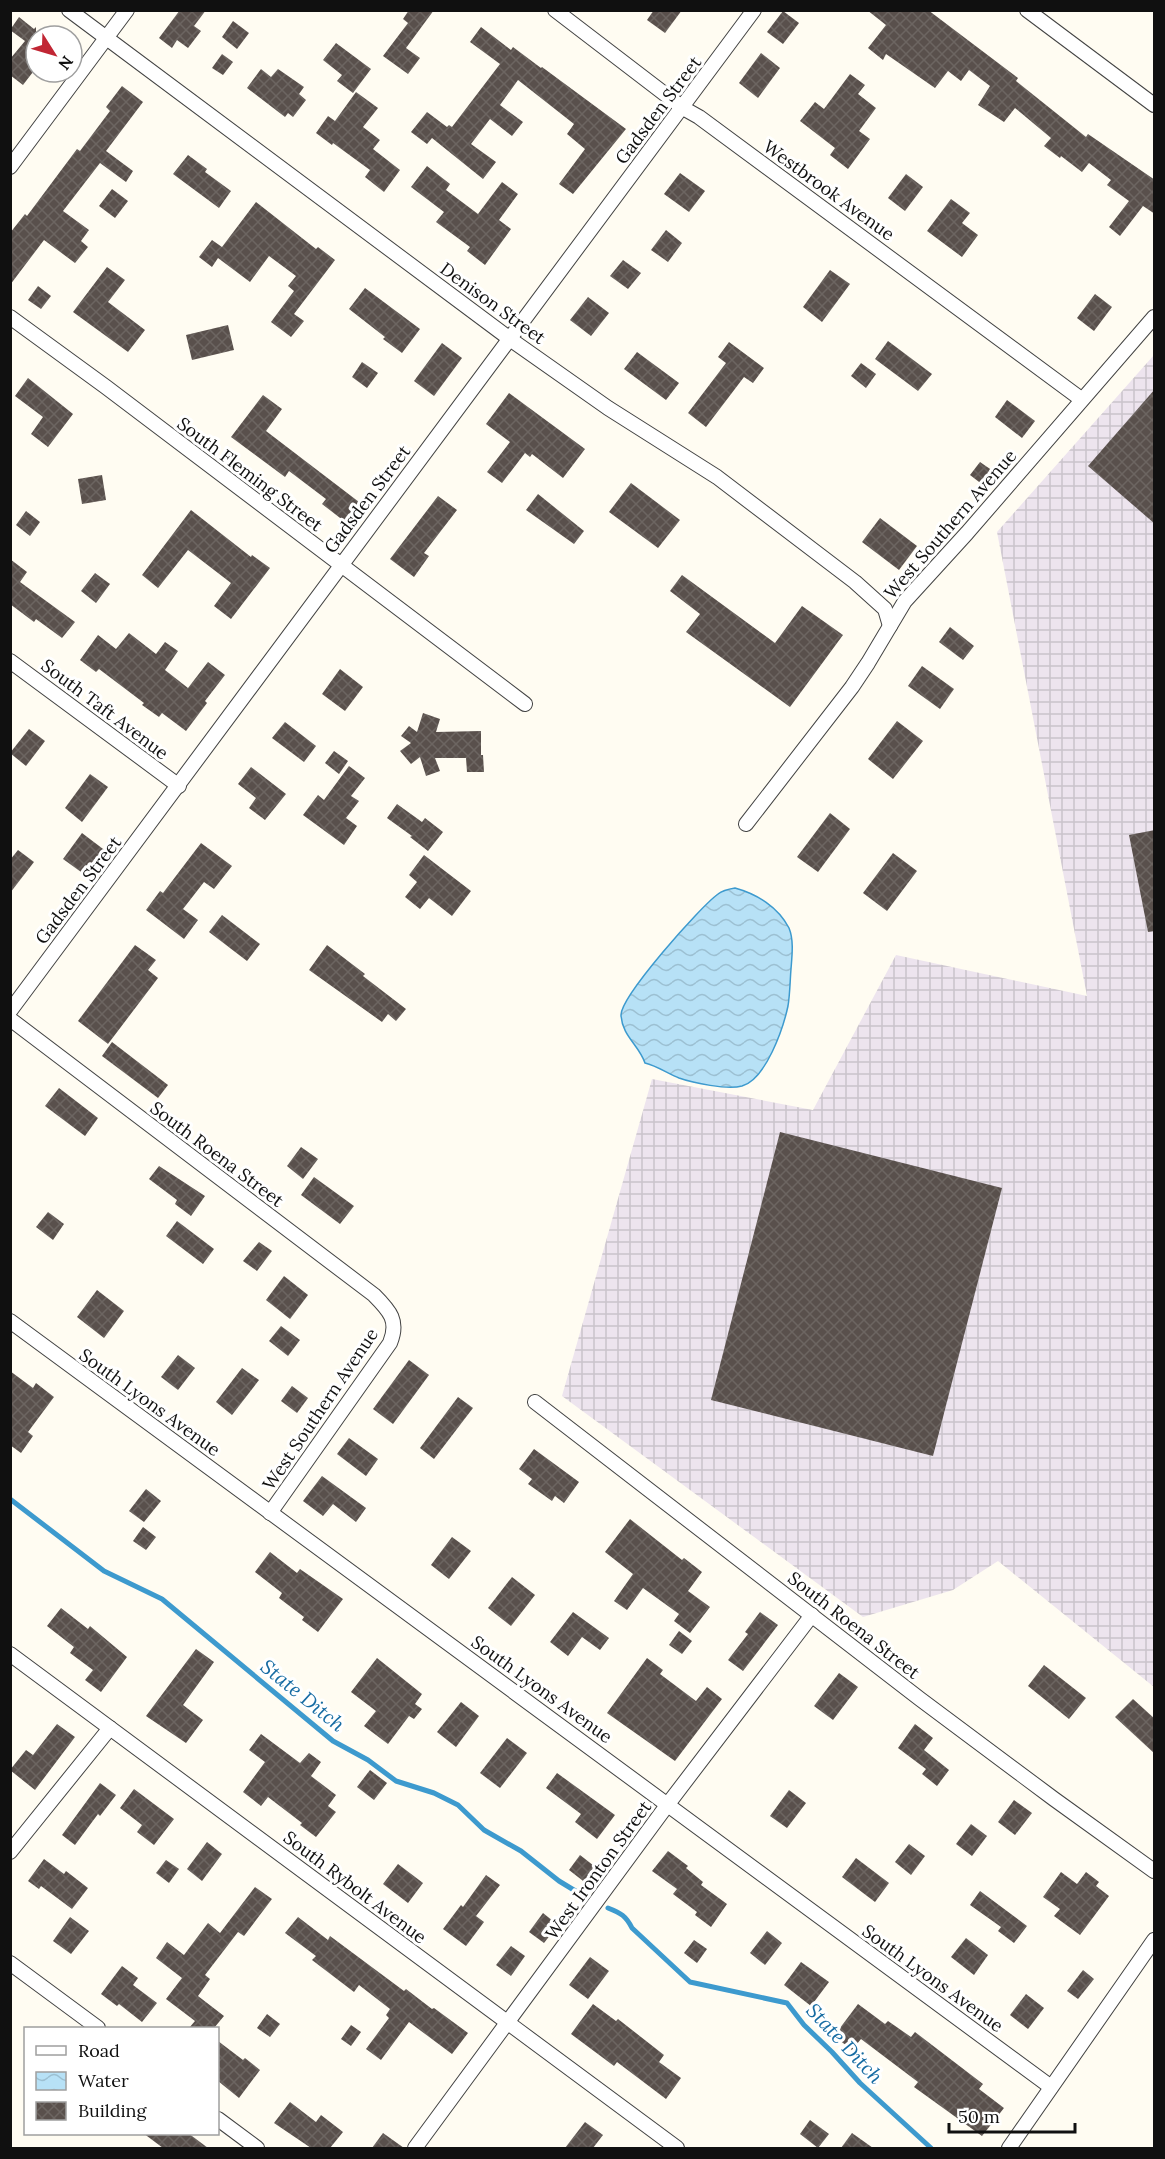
<svg xmlns="http://www.w3.org/2000/svg" width="1165" height="2159" font-family="Lora,serif">
  <defs>
    <pattern id="industrial-grid" width="8" height="8" patternUnits="userSpaceOnUse" patternTransform="scale(1.5)"><rect width="8" height="8" fill="#ede4ee"/><path d="M0 4h8M4 0v8" fill="none" stroke="#cac3cb"/></pattern>
    <pattern id="water-waves" width="16" height="10" patternUnits="userSpaceOnUse" patternTransform="scale(1.5)"><rect width="16" height="10" fill="#b7e1f6"/><path d="M0 5q4-4 8 0t8 0" fill="none" stroke="#9cc0d2"/></pattern>
    <pattern id="building-cross-hatch" width="8" height="8" patternUnits="userSpaceOnUse" patternTransform="scale(1.5)"><rect width="8" height="8" fill="#59504c"/><path d="M0 0l8 8M0 8l8-8" fill="none" stroke="#6c6561"/></pattern>
  </defs>
  <rect width="100%" height="100%" fill="#fffcf2"/>
  <!-- industrial -->
  <path fill="url(#industrial-grid)" d="M1154,355V1687L998,1561L953,1590L863,1617L562,1396L652,1079L813,1110L896,955L1087,996L997,532Z"/>
  <!-- water -->
  <path fill="url(#water-waves)" stroke="#3d9ace" stroke-width="1.5" d="M735,888C757,894 778,907 789,928C794,940 792,956 791,969C790,981 790,994 788,1006C783,1029 766,1079 742,1086C727,1090 693,1083 679,1078C667,1073 657,1066 645,1063C639,1045 622,1036 621,1015C621,996 700,907 718,894C723,890 729,889 735,888Z"/>
  <g fill="none" stroke-linecap="round" stroke-linejoin="round">
    <!-- stream -->
    <g stroke="#3d9ace" stroke-width="5">
      <path d="M10,1499L104,1571L162,1599L333,1741L368,1760L396,1781L434,1793L458,1805L484,1830L521,1851L559,1881L587,1898"/>
      <path d="M608,1908C621,1913 626,1916 632,1928L690,1982L787,2003L804,2025L832,2052L860,2083L931,2148"/>
    </g>
  </g>
  <!-- building -->
  <g fill="url(#building-cross-hatch)">
    <path d="M180,10H206L194,26L201,31L188,48L177,40L172,48L159,38Z"/>
    <path d="M409,10H434L406,48L420,58L408,74L383,56L408,23L403,19Z"/>
    <path d="M654,10H682L665,33L647,20Z"/>
    <path d="M867,10H928L1018,78L1016,81L1086,137L1088,134L1155,180V214L1143,206L1120,236L1109,227L1129,201L1107,185L1111,180L1089,163L1082,172L1061,156L1060,158L1044,146L1051,138L1015,108L1004,122L978,105L990,86L969,70L961,81L948,71L935,88L886,54L883,60L868,48L886,25Z"/>
    <path d="M783,11L799,23L783,44L767,32Z"/>
    <path d="M19,17L34,29L36,27V68L23,85L10,75V59L25,41L10,30Z"/>
    <path d="M233,21L249,33L237,49L222,37Z"/>
    <path d="M481,27L511,50L513,47L541,68L542,67L626,129L573,194L559,184L585,149L567,134L574,124L518,80L500,105L523,122L512,136L490,119L471,144L496,162L483,179L432,138L427,144L411,132L427,112L447,127L449,125L452,127L500,64L470,42Z"/>
    <path d="M336,43L371,69L353,93L337,81L342,75L323,60Z"/>
    <path d="M761,53L780,68L758,98L739,83Z"/>
    <path d="M222,54L233,62L223,75L212,68Z"/>
    <path d="M261,69L271,77L278,69L304,87L299,94L306,100L293,117L288,113L285,117L247,88Z"/>
    <path d="M850,74L865,85L858,94L876,108L859,131L870,139L848,169L830,155L835,148L800,121L815,102L824,109Z"/>
    <path d="M122,86L143,102L106,151L133,171L126,182L100,163L63,211L89,230L81,241L88,247L75,263L44,240L10,285V233L25,214L27,216L77,149L80,151L110,111L106,107Z"/>
    <path d="M356,92L378,108L363,127L380,140L373,149L400,170L384,192L365,177L370,170L333,143L332,145L316,133L328,116L335,121Z"/>
    <path d="M188,155L207,169L205,172L231,191L219,208L173,174Z"/>
    <path d="M427,166L450,184L446,190L478,214L502,182L518,194L499,220L511,229L485,265L467,251L470,247L436,222L444,212L411,187Z"/>
    <path d="M680,173L705,191L689,212L664,194Z"/>
    <path d="M906,174L923,187L905,211L888,198Z"/>
    <path d="M112,189L128,201L115,218L99,206Z"/>
    <path d="M951,199L970,213L962,223L978,235L962,257L927,231Z"/>
    <path d="M256,202L316,249L318,247L335,260L294,314L304,321L291,337L271,322L294,291L288,286L296,276L269,256L250,282L218,258L212,267L199,257L212,240L222,247Z"/>
    <path d="M666,230L682,243L668,262L651,250Z"/>
    <path d="M623,260L641,273L628,289L610,276Z"/>
    <path d="M107,267L125,280L108,302L145,330L128,352L73,312Z"/>
    <path d="M830,270L850,284L822,322L803,307Z"/>
    <path d="M38,286L51,296L41,309L28,300Z"/>
    <path d="M365,288L420,329L402,353L383,339L385,337L349,309Z"/>
    <path d="M1095,294L1112,307L1094,331L1077,318Z"/>
    <path d="M588,297L609,313L591,336L570,320Z"/>
    <path d="M228,325L234,350L192,360L186,335Z"/>
    <path d="M888,341L932,374L918,391L875,359Z"/>
    <path d="M729,342L764,368L753,383L744,377L706,427L688,413L726,363L718,357Z"/>
    <path d="M442,343L462,358L434,396L414,381Z"/>
    <path d="M637,352L679,383L666,400L624,369Z"/>
    <path d="M362,362L378,373L367,388L352,377Z"/>
    <path d="M861,363L876,374L866,388L851,376Z"/>
    <path d="M28,378L73,414L48,447L31,434L43,417L15,396Z"/>
    <path d="M1155,389V524L1088,466Z"/>
    <path d="M509,393L585,449L563,478L532,454L530,457L525,453L502,483L487,472L510,442L486,424Z"/>
    <path d="M263,395L282,409L266,431L359,502L344,521L322,504L326,499L289,471L285,477L231,437Z"/>
    <path d="M1007,400L1035,421L1022,438L995,417Z"/>
    <path d="M980,462L993,471L983,485L970,475Z"/>
    <path d="M102,475L106,500L82,504L78,479Z"/>
    <path d="M631,483L680,520L658,548L609,512Z"/>
    <path d="M538,494L584,531L574,544L526,510Z"/>
    <path d="M438,496L457,510L424,553L429,556L414,577L390,559Z"/>
    <path d="M191,510L251,557L252,555L270,568L231,619L214,606L231,583L188,550L158,588L142,575Z"/>
    <path d="M26,511L40,522L30,536L16,525Z"/>
    <path d="M880,518L917,546L899,570L862,542Z"/>
    <path d="M10,559L27,572L20,582L75,622L62,638L36,619L34,622L10,604Z"/>
    <path d="M95,573L110,584L96,603L81,591Z"/>
    <path d="M682,575L775,643L802,606L843,635L790,707L686,632L700,614L670,591Z"/>
    <path d="M950,627L974,646L963,660L939,642Z"/>
    <path d="M129,633L156,654L165,642L178,651L165,670L188,688L208,662L225,675L205,701L207,703L186,731L162,713L159,717L142,705L144,703L99,669L96,672L80,660L98,635L116,649Z"/>
    <path d="M922,666L954,689L940,709L908,686Z"/>
    <path d="M340,669L363,687L345,711L322,694Z"/>
    <path d="M423,713L440,719L436,732L481,731V755H483L484,772H467L466,758H435L440,771L426,776L420,757L411,764L400,751L411,743L401,736L409,726L417,732Z"/>
    <path d="M897,721L923,741L893,779L868,759Z"/>
    <path d="M285,722L316,746L304,762L272,738Z"/>
    <path d="M29,729L45,741L26,766L10,753Z"/>
    <path d="M334,751L348,761L339,774L325,763Z"/>
    <path d="M349,766L365,778L351,796L359,801L346,818L357,826L344,845L303,815L318,795L324,800Z"/>
    <path d="M251,767L286,794L265,820L249,808L256,798L238,784Z"/>
    <path d="M90,774L108,787L82,822L65,808Z"/>
    <path d="M397,804L422,822L425,818L443,832L428,851L410,837L412,836L387,818Z"/>
    <path d="M830,813L850,829L818,872L797,857Z"/>
    <path d="M1155,830V931L1148,932L1129,835Z"/>
    <path d="M82,833L107,852L88,877L63,859Z"/>
    <path d="M201,843L232,866L214,889L204,882L183,909L198,920L184,939L146,910L160,891L163,893Z"/>
    <path d="M18,850L34,862L10,893V860Z"/>
    <path d="M893,853L917,871L887,911L863,893Z"/>
    <path d="M424,855L471,891L452,916L429,898L420,909L405,897L417,882L409,875Z"/>
    <path d="M222,915L260,944L247,961L209,932Z"/>
    <path d="M135,945L156,960L148,970L158,978L108,1044L78,1021Z"/>
    <path d="M327,945L365,974L363,976L406,1009L396,1021L388,1014L382,1022L309,970Z"/>
    <path d="M112,1042L168,1085L158,1098L102,1056Z"/>
    <path d="M59,1088L98,1118L85,1136L45,1106Z"/>
    <path d="M780,1132L1002,1188L933,1456L711,1400Z"/>
    <path d="M301,1147L318,1159L303,1179L287,1166Z"/>
    <path d="M159,1166L205,1196L191,1216L175,1204L177,1200L149,1179Z"/>
    <path d="M314,1177L354,1206L340,1224L301,1195Z"/>
    <path d="M48,1212L64,1224L53,1240L36,1227Z"/>
    <path d="M177,1221L214,1249L203,1264L166,1236Z"/>
    <path d="M259,1242L272,1251L257,1271L243,1261Z"/>
    <path d="M284,1276L308,1295L290,1319L266,1300Z"/>
    <path d="M97,1290L124,1311L104,1338L77,1317Z"/>
    <path d="M281,1326L300,1340L288,1356L269,1341Z"/>
    <path d="M178,1355L195,1368L178,1390L161,1377Z"/>
    <path d="M409,1360L429,1375L393,1424L373,1409Z"/>
    <path d="M242,1368L259,1380L232,1415L216,1402Z"/>
    <path d="M10,1371L33,1388L36,1383L54,1397L28,1432L33,1436L21,1453L10,1445Z"/>
    <path d="M292,1386L308,1398L297,1413L281,1401Z"/>
    <path d="M458,1397L473,1408L434,1459L420,1448Z"/>
    <path d="M349,1438L378,1459L366,1476L337,1454Z"/>
    <path d="M534,1449L579,1482L564,1503L555,1496L552,1501L528,1484L532,1479L519,1469Z"/>
    <path d="M322,1476L366,1508L356,1522L333,1504L323,1516L303,1501Z"/>
    <path d="M146,1489L161,1501L144,1522L129,1511Z"/>
    <path d="M630,1519L682,1560L684,1558L702,1572L688,1591L710,1607L690,1633L674,1621L679,1614L643,1588L627,1610L614,1601L633,1574L605,1552Z"/>
    <path d="M143,1527L156,1537L146,1550L133,1541Z"/>
    <path d="M452,1537L471,1551L449,1579L431,1565Z"/>
    <path d="M270,1552L297,1573L300,1569L343,1599L318,1632L302,1620L304,1617L279,1598L282,1593L255,1572Z"/>
    <path d="M512,1577L535,1595L511,1626L488,1608Z"/>
    <path d="M61,1608L88,1629L90,1626L127,1657L101,1692L85,1680L93,1670L70,1653L74,1647L47,1626Z"/>
    <path d="M573,1612L609,1638L600,1650L582,1637L568,1656L550,1642Z"/>
    <path d="M760,1612L778,1625L743,1671L728,1660L748,1634L745,1632Z"/>
    <path d="M679,1631L692,1641L682,1654L669,1645Z"/>
    <path d="M196,1649L214,1662L183,1705L203,1720L186,1743L146,1716Z"/>
    <path d="M377,1658L422,1694L415,1704L422,1709L414,1719L409,1716L388,1744L364,1726L376,1711L351,1692Z"/>
    <path d="M647,1658L663,1670L660,1674L696,1701L707,1687L722,1699L675,1761L607,1713Z"/>
    <path d="M1044,1665L1086,1698L1069,1719L1028,1686Z"/>
    <path d="M839,1673L858,1687L833,1720L814,1706Z"/>
    <path d="M1133,1699L1155,1719V1754L1115,1717Z"/>
    <path d="M461,1702L479,1716L456,1747L437,1732Z"/>
    <path d="M57,1724L75,1737L35,1790L10,1770L26,1750L33,1755Z"/>
    <path d="M915,1724L933,1738L924,1750L949,1770L937,1786L922,1774L926,1769L898,1748Z"/>
    <path d="M261,1734L300,1763L309,1753L321,1762L311,1776L336,1795L328,1806L336,1812L316,1837L300,1825L302,1823L268,1797L261,1806L243,1792L265,1762L249,1750Z"/>
    <path d="M507,1738L527,1753L500,1788L480,1773Z"/>
    <path d="M370,1770L387,1783L374,1800L357,1787Z"/>
    <path d="M557,1773L615,1815L597,1839L575,1822L581,1814L546,1788Z"/>
    <path d="M100,1783L116,1795L100,1816L98,1814L75,1845L62,1835Z"/>
    <path d="M134,1789L174,1819L154,1845L137,1832L142,1825L120,1808Z"/>
    <path d="M789,1790L806,1803L787,1828L770,1816Z"/>
    <path d="M1014,1800L1032,1813L1015,1835L998,1822Z"/>
    <path d="M971,1824L987,1836L972,1856L956,1844Z"/>
    <path d="M207,1842L222,1854L202,1881L187,1869Z"/>
    <path d="M909,1844L925,1856L911,1875L895,1862Z"/>
    <path d="M668,1851L688,1866L686,1868L703,1882L701,1885L727,1904L711,1927L695,1915L697,1912L673,1894L677,1889L652,1871Z"/>
    <path d="M580,1855L598,1869L587,1884L569,1870Z"/>
    <path d="M856,1858L889,1883L875,1902L842,1877Z"/>
    <path d="M44,1859L64,1874L66,1871L88,1888L72,1909L41,1886L39,1889L28,1881Z"/>
    <path d="M166,1860L179,1869L169,1883L156,1873Z"/>
    <path d="M398,1864L423,1883L408,1903L383,1884Z"/>
    <path d="M1061,1872L1077,1884L1086,1872L1099,1882L1096,1886L1109,1896L1080,1935L1054,1916L1060,1909L1043,1897Z"/>
    <path d="M486,1875L500,1885L476,1916L484,1922L466,1946L443,1929L461,1905L463,1907Z"/>
    <path d="M255,1887L272,1899L244,1936L238,1932L205,1975L210,1979L198,1996L224,2016L214,2028H189L195,2021L166,1999L182,1978L156,1958L167,1942L184,1955L208,1923L220,1933Z"/>
    <path d="M980,1891L1027,1926L1014,1943L998,1931L1001,1927L970,1905Z"/>
    <path d="M543,1913L558,1925L544,1943L529,1932Z"/>
    <path d="M70,1917L89,1931L71,1954L53,1941Z"/>
    <path d="M298,1917L328,1940L330,1936L404,1991L406,1989L432,2009L434,2008L468,2033L452,2054L409,2022L381,2060L366,2049L389,2018L386,2015L390,2009L359,1985L354,1992L312,1960L316,1956L285,1933Z"/>
    <path d="M767,1931L782,1943L765,1965L750,1953Z"/>
    <path d="M966,1938L988,1955L974,1975L951,1957Z"/>
    <path d="M694,1940L707,1949L697,1963L684,1953Z"/>
    <path d="M511,1946L525,1956L511,1976L496,1965Z"/>
    <path d="M590,1957L609,1971L588,1999L569,1985Z"/>
    <path d="M801,1962L829,1982L811,2006L784,1985Z"/>
    <path d="M122,1966L138,1978L133,1985L157,2003L142,2022L119,2004L117,2006L101,1994Z"/>
    <path d="M1083,1970L1094,1979L1078,1999L1067,1991Z"/>
    <path d="M1026,1994L1044,2008L1028,2029L1010,2015Z"/>
    <path d="M593,2004L616,2021L618,2019L664,2055L659,2062L681,2078L666,2099L617,2062L614,2066L571,2034Z"/>
    <path d="M858,2004L885,2024L888,2021L911,2037L915,2032L983,2084L979,2089L1004,2108L982,2136L914,2087L918,2082L861,2039L852,2050L834,2036Z"/>
    <path d="M267,2014L280,2024L270,2037L257,2028Z"/>
    <path d="M351,2025L361,2032L351,2046L341,2039Z"/>
    <path d="M218,2041L243,2060L245,2058L260,2070L239,2098L218,2081Z"/>
    <path d="M290,2102L316,2122L321,2115L343,2132L330,2148H311L274,2123Z"/>
    <path d="M810,2120L829,2134L818,2148L800,2134Z"/>
    <path d="M585,2122L603,2135L593,2148H565Z"/>
    <path d="M143,2133H188L208,2148H163Z"/>
    <path d="M383,2133L404,2148H372Z"/>
    <path d="M852,2133L873,2148H841Z"/>
  </g>
  <g fill="none" stroke-linecap="round" stroke-linejoin="round">
    <!-- street casing -->
    <g stroke="#434343" stroke-width="16">
      <g id="street">
        <path d="M69,10L510,339L608,408L717,477L855,582L885,609L890,626"/>
        <path d="M555,10L683,108L699,117L1081,399"/>
        <path d="M1027,10L1154,105"/>
        <path d="M10,167L127,10"/>
        <path d="M10,317L106,387L525,704"/>
        <path d="M10,661L179,786"/>
        <path d="M746,824L852,687L868,663L905,601L967,533L1154,317"/>
        <path d="M10,1011L754,10"/>
        <path d="M10,1019L374,1295C390,1311 399,1321 390,1343L270,1513"/>
        <path d="M10,1321L1051,2087"/>
        <path d="M535,1402L920,1699L1054,1799L1154,1871"/>
        <path d="M10,1654L677,2148"/>
        <path d="M10,1852L110,1728"/>
        <path d="M10,1963L98,2028"/>
        <path d="M218,2119L257,2148"/>
        <path d="M415,2148L668,1804L812,1615"/>
        <path d="M1009,2148L1154,1940"/>
      </g>
    </g>
    <!-- street -->
    <use href="#street" stroke="#fff" stroke-width="14"/>
  </g>
  <g text-anchor="middle" dominant-baseline="central" stroke-width="6" stroke-linejoin="round" paint-order="stroke">
    <!-- street labels -->
    <g font-size="18" fill="#101010" stroke="#fff">
      <text transform="translate(658 110) rotate(-53)">Gadsden Street</text>
      <text transform="translate(829 190) rotate(36)">Westbrook Avenue</text>
      <text transform="translate(493 303) rotate(36)">Denison Street</text>
      <text transform="translate(250 474) rotate(37)">South Fleming Street</text>
      <text transform="translate(367 499) rotate(-53)">Gadsden Street</text>
      <text transform="translate(950 524) rotate(-49)">West Southern Avenue</text>
      <text transform="translate(105 709) rotate(37)">South Taft Avenue</text>
      <text transform="translate(78 890) rotate(-53)">Gadsden Street</text>
      <text transform="translate(217 1154) rotate(37)">South Roena Street</text>
      <text transform="translate(150 1402) rotate(36)">South Lyons Avenue</text>
      <text transform="translate(320 1409) rotate(-56)">West Southern Avenue</text>
      <text transform="translate(854 1625) rotate(38)">South Roena Street</text>
      <text transform="translate(542 1689) rotate(36)">South Lyons Avenue</text>
      <text transform="translate(598 1870) rotate(-54)">West Ironton Street</text>
      <text transform="translate(355 1887) rotate(37)">South Rybolt Avenue</text>
      <text transform="translate(933 1978) rotate(36)">South Lyons Avenue</text>
    </g>
    <!-- water labels -->
    <g font-size="20" font-style="italic" fill="#176ca3" stroke="#fff">
      <text transform="translate(303 1695) rotate(39)">State Ditch</text>
      <text transform="translate(845 2043) rotate(47)">State Ditch</text>
    </g>
  </g>
  <!-- border -->
  <rect width="1165" height="2159" fill="none" stroke="#101010" stroke-width="24"/>
  <!-- legend -->
  <rect x="24" y="2027" width="195" height="108" fill="#ffffff" stroke="#9f9f9f" stroke-width="1.5"/>
  <rect x="36" y="2046" width="30" height="9" fill="#ffffff" stroke="#9f9f9f" stroke-width="1.5"/>
  <text x="78" y="2057" font-size="18" fill="#101010">Road</text>
  <rect x="36" y="2072" width="30" height="18" fill="url(#water-waves)" stroke="#9f9f9f" stroke-width="1.5"/>
  <text x="78" y="2087" font-size="18" fill="#101010">Water</text>
  <rect x="36" y="2102" width="30" height="18" fill="url(#building-cross-hatch)" stroke="#9f9f9f" stroke-width="1.5"/>
  <text x="78" y="2117" font-size="18" fill="#101010">Building</text>
  <!-- north arrow -->
  <g transform="translate(54 54) rotate(127)"><circle r="28" fill="#ffffff" stroke="#9f9f9f" stroke-width="1.5"/>
  <path d="M0-4.5L10 22L0 15L-10 22Z" fill="#c12634"/>
  <text y="-9" font-size="16" font-weight="bold" text-anchor="middle" fill="#101010">N</text>
  </g>
  <!-- scale -->
  <path d="M949 2123v9h126v-9" fill="none" stroke="#101010" stroke-width="3"/>
  <text x="958" y="2123" font-size="18" fill="#101010" stroke="#ffffff" stroke-width="4.5" paint-order="stroke">50 m</text>
</svg>
